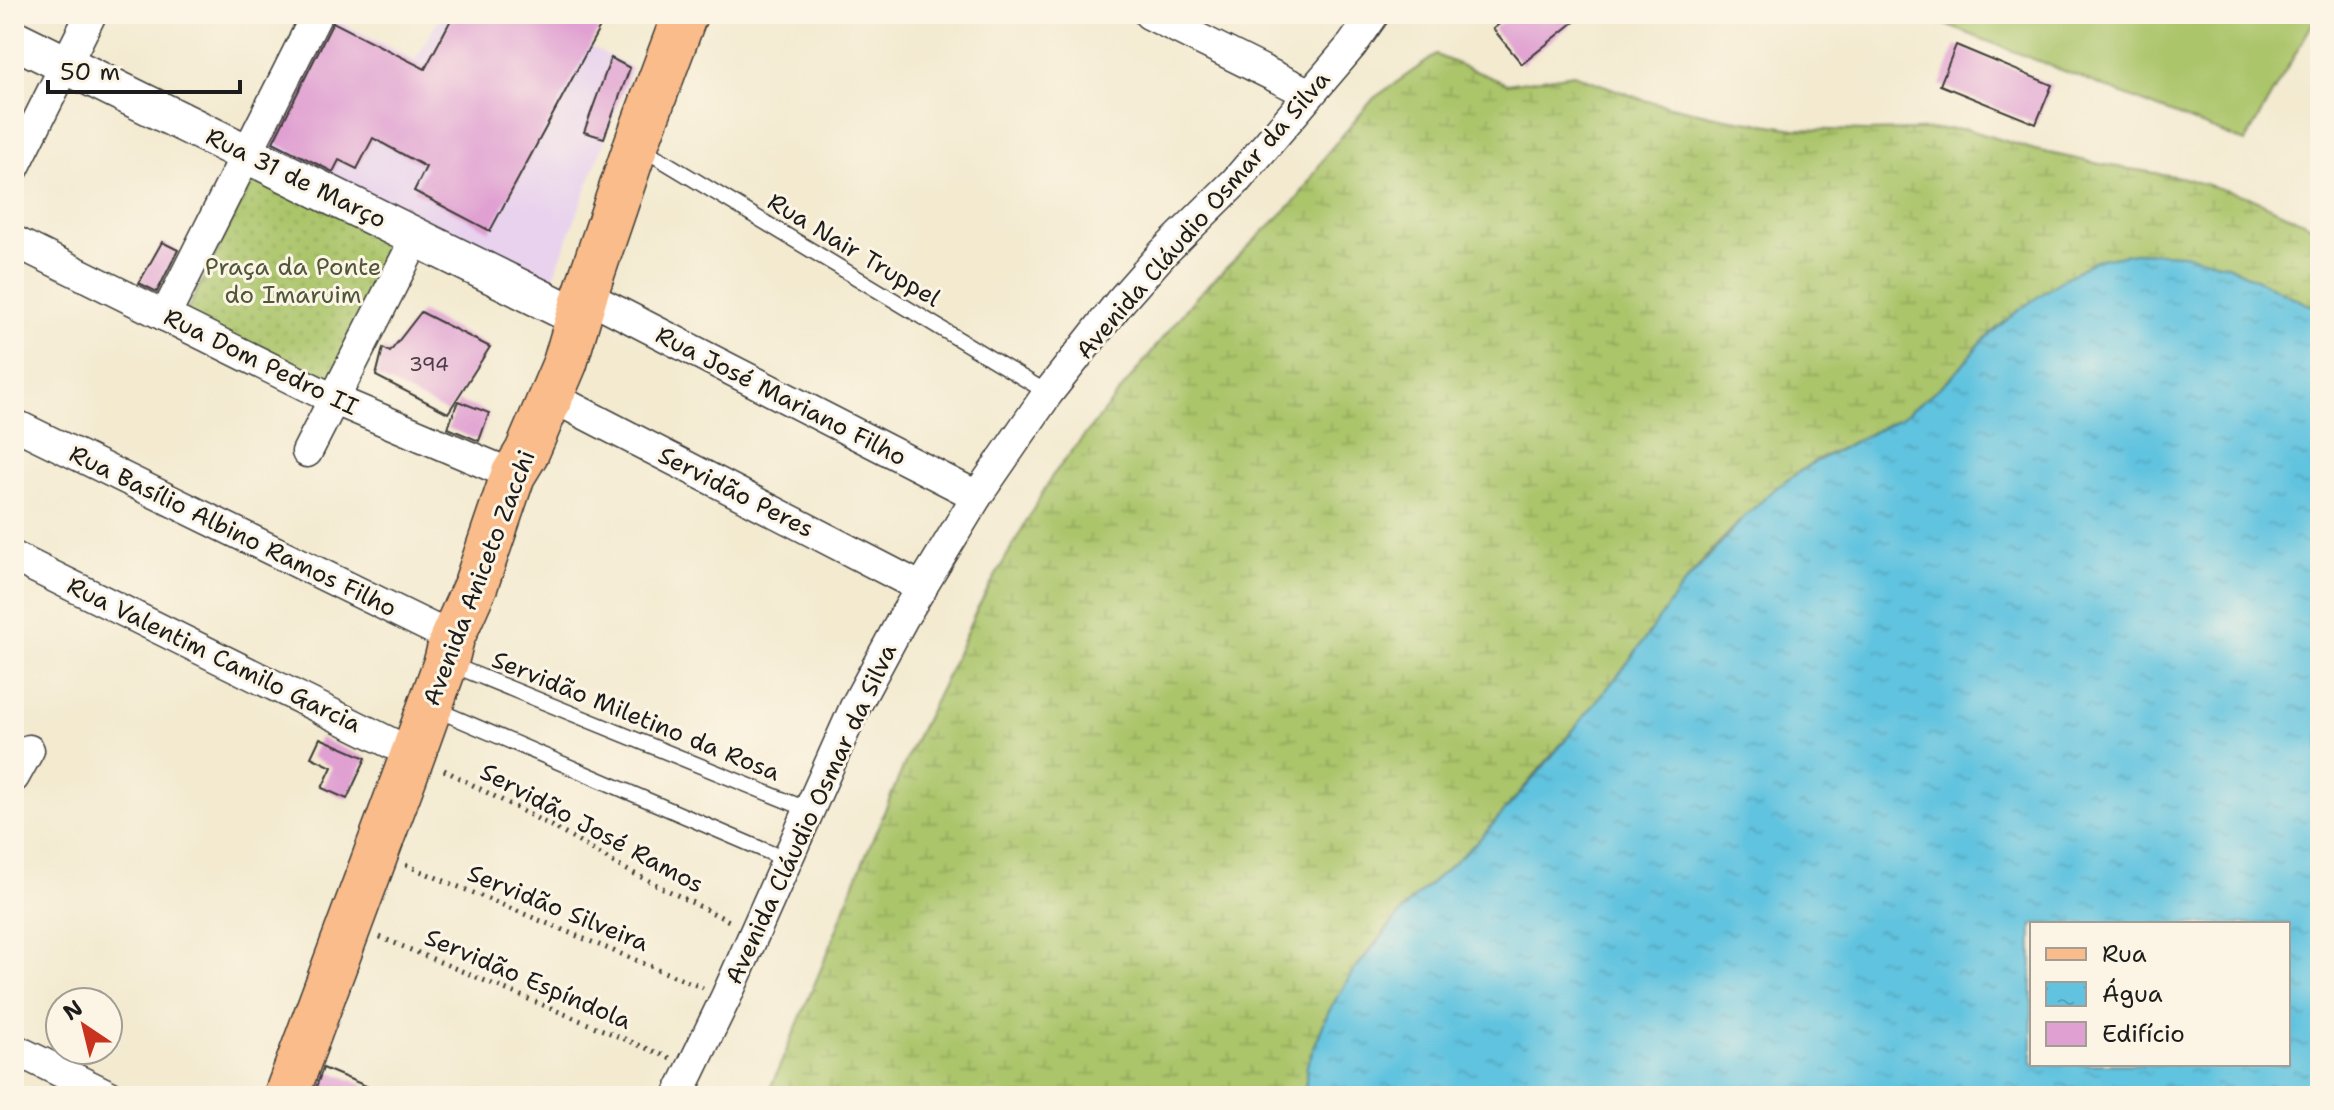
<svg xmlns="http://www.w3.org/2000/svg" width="2334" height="1110" font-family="'Shantell Sans',sans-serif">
  <defs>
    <pattern id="grass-dots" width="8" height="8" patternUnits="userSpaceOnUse" patternTransform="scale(2)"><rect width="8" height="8" fill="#abc56b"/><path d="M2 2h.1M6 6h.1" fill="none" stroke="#93a95c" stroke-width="1.8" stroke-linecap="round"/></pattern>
    <pattern id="wetland-marsh" width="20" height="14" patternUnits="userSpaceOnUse" patternTransform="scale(2)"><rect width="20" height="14" fill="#abc56b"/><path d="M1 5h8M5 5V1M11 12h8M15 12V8" fill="none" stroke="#93a95c"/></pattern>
    <pattern id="water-ripples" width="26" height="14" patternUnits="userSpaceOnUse" patternTransform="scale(2)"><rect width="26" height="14" fill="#61c3df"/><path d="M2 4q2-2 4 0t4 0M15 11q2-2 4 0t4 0" fill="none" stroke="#54a7bf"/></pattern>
  </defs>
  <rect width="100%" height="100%" fill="#fcf5e5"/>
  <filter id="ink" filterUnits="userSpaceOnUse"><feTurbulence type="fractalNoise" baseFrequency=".0125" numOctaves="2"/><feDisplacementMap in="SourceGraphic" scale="16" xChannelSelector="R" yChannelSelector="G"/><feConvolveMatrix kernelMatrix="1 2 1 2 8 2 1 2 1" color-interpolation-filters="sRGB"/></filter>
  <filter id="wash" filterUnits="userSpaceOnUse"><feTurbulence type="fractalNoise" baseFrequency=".006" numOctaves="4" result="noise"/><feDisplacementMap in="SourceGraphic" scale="32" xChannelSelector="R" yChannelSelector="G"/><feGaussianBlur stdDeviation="1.8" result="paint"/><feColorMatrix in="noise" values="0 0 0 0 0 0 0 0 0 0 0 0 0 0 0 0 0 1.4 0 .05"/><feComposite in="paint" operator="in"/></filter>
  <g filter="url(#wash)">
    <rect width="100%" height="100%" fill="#f3ead0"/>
    <!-- built -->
    <path fill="#e8d2ee" d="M324,14L415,60L442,14H530L632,68L548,291L258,146Z"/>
    <!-- grass -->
    <path fill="url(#grass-dots)" stroke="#647044" stroke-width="2" d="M256,174L401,246L330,387L185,315Z"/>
    <!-- wetland -->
    <path fill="url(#wetland-marsh)" stroke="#647044" stroke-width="2" d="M1436,55L1507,84L1574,74L1643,100L1720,117L1795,129L1866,131L1966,129L2035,150L2105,165L2180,177L2249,197L2320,230V305H2309L2227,265L2095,260L2015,313L1982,341L1953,376L1919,404L1899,419L1811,463L1776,488L1744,517L1712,550L1680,589L1653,630L1597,702L1479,840L1409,903L1380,937L1352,973L1328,1013L1307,1065L1305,1096H767L829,950L854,883L913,744L947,676L978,607L1052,476L1195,298L1298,198L1328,152L1374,98Z"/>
    <!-- pitch -->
    <path fill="#abc56b" stroke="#647044" stroke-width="2" d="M1918,14H2318L2245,142Z"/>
    <!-- water -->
    <path fill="url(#water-ripples)" stroke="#3e707e" stroke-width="2" fill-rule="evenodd" d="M2140,252L2184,254L2227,265L2309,305H2320V1096H1305L1307,1065L1328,1013L1352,973L1409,903L1479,840L1539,772L1624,668L1680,589L1744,517L1776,488L1811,464L1899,419L1919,404L1953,376L1982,341L2015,313L2056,284L2095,260ZM2032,924H2288V1064H2032Z"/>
    <g id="blocks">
      <!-- building -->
      <g fill="#e0a0d2">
        <path d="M454,14H607L490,231L414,191L426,167L373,138L357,169L339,160L333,172L273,142L333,22L425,69Z"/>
        <path d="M1512,14H1584L1522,64L1493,29Z"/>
        <path d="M1956,45L2052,85L2036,124L1940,85Z"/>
        <path d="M611,58L630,68L604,138L584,132Z"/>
        <path d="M162,242L178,250L157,292L139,283Z"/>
        <path d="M421,312L490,347L448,413L376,376L383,348L390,352Z"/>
        <path d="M458,401L489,413L479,441L448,428Z"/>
        <path d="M320,738L366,758L347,799L322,788L332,767L311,757Z"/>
        <path d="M323,1068L390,1096H313Z"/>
      </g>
    </g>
  </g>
  <g filter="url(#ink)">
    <use href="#blocks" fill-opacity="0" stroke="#3c3b37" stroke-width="2"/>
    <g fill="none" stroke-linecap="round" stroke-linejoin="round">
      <!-- service casing -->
      <g stroke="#3c3b37" stroke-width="17">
        <g id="service">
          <path d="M640,147L1048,393"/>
          <path d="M450,664L809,810"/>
          <path d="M435,709L787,860"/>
        </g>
      </g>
      <!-- minor casing -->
      <g stroke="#3c3b37" stroke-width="33">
        <g id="minor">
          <path d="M1149,14L1310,94"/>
          <path d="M14,168L91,14"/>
          <path d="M14,241L333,399L513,475"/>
          <path d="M585,295L977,496"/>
          <path d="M165,316L317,14"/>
          <path d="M550,396L922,588"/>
          <path d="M14,424L452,638"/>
          <path d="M307,452L416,238"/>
          <path d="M14,557L413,754"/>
          <path d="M14,777L29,750"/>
          <path d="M14,1049L110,1096"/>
          <path d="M678,1096L726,997L855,707L903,618L977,496L1048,393L1119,303L1163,253L1235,182L1352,45L1374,14"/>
        </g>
      </g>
      <!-- tertiary casing -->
      <g stroke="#3c3b37" stroke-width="41">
        <path id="tertiary" d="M14,39L578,317"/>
      </g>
      <!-- primary casing -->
      <g stroke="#3c3b37" stroke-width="47">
        <path id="primary" d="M286,1096L413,754L446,662L452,638L476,584L513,475L527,452L565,363L585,295L636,145L685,14"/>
      </g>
      <!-- path -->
      <g stroke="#3c3b37" stroke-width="5" stroke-dasharray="2 6" stroke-linecap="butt">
        <path d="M444,770L555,828L621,867L731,922"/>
        <path d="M406,865L703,988"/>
        <path d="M380,937L670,1058"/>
      </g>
      <!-- service -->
      <use href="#service" stroke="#fff" stroke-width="14"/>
      <!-- minor -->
      <use href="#minor" stroke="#fff" stroke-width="30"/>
      <!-- tertiary -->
      <use href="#tertiary" stroke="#fff" stroke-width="38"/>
      <!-- primary -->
      <use href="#primary" stroke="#f9bc8a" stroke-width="44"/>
    </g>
  </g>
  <g text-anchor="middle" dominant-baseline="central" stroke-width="6" stroke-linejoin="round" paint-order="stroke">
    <!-- number labels -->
    <g font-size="20" fill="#4d3d4a">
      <text x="429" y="364">394</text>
    </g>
    <!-- street labels -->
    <g font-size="24" fill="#1c1c1c" stroke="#fcf5e5">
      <text transform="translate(296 178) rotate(26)">Rua 31 de Março</text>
      <text transform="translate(1203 215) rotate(-49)">Avenida Cláudio Osmar da Silva</text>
      <text transform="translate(854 250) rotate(31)">Rua Nair Truppel</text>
      <text transform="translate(261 362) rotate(26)">Rua Dom Pedro II</text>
      <text transform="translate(781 396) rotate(27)">Rua José Mariano Filho</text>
      <text transform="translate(736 492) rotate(27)">Servidão Peres</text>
      <text transform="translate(233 531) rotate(26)">Rua Basílio Albino Ramos Filho</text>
      <text transform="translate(479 578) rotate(-69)">Avenida Aniceto Zacchi</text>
      <text transform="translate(214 655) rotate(26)">Rua Valentim Camilo Garcia</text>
      <text transform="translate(636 716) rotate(22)">Servidão Miletino da Rosa</text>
      <text transform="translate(811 814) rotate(-65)">Avenida Cláudio Osmar da Silva</text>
      <text transform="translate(592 828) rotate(28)">Servidão José Ramos</text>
      <text transform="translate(558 908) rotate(22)">Servidão Silveira</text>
      <text transform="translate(528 979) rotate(23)">Servidão Espíndola</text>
    </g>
    <!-- park labels -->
    <g font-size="24" fill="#4e5738" stroke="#fcf5e5">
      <text x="293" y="267">Praça da Ponte<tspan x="293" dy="28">do Imaruim</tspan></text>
    </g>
  </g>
  <!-- margin -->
  <rect width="2334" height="1110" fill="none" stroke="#fcf5e5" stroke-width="48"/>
  <!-- legend -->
  <rect x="2030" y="922" width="260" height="144" fill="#fcf5e5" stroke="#a29e95" stroke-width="2"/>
  <rect x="2046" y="948" width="40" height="12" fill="#f9bc8a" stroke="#a29e95" stroke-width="2"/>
  <text x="2102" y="962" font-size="24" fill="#1c1c1c">Rua</text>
  <rect x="2046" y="982" width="40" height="24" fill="url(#water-ripples)" stroke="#a29e95" stroke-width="2"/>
  <text x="2102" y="1002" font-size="24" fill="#1c1c1c">Água</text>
  <rect x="2046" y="1022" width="40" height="24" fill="#e0a0d2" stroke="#a29e95" stroke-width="2"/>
  <text x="2102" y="1042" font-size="24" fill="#1c1c1c">Edifício</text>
  <!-- north arrow -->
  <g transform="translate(84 1026) rotate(325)"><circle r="38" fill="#fcf5e5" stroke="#a29e95" stroke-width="2"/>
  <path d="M0-6L14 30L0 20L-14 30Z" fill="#c8321e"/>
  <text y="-12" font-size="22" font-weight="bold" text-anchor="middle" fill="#1c1c1c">N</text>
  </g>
  <!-- scale -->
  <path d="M48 80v12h192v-12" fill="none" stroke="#1c1c1c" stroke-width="4"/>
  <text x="60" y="80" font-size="24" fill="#1c1c1c" stroke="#fcf5e5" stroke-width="6" paint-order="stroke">50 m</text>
</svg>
